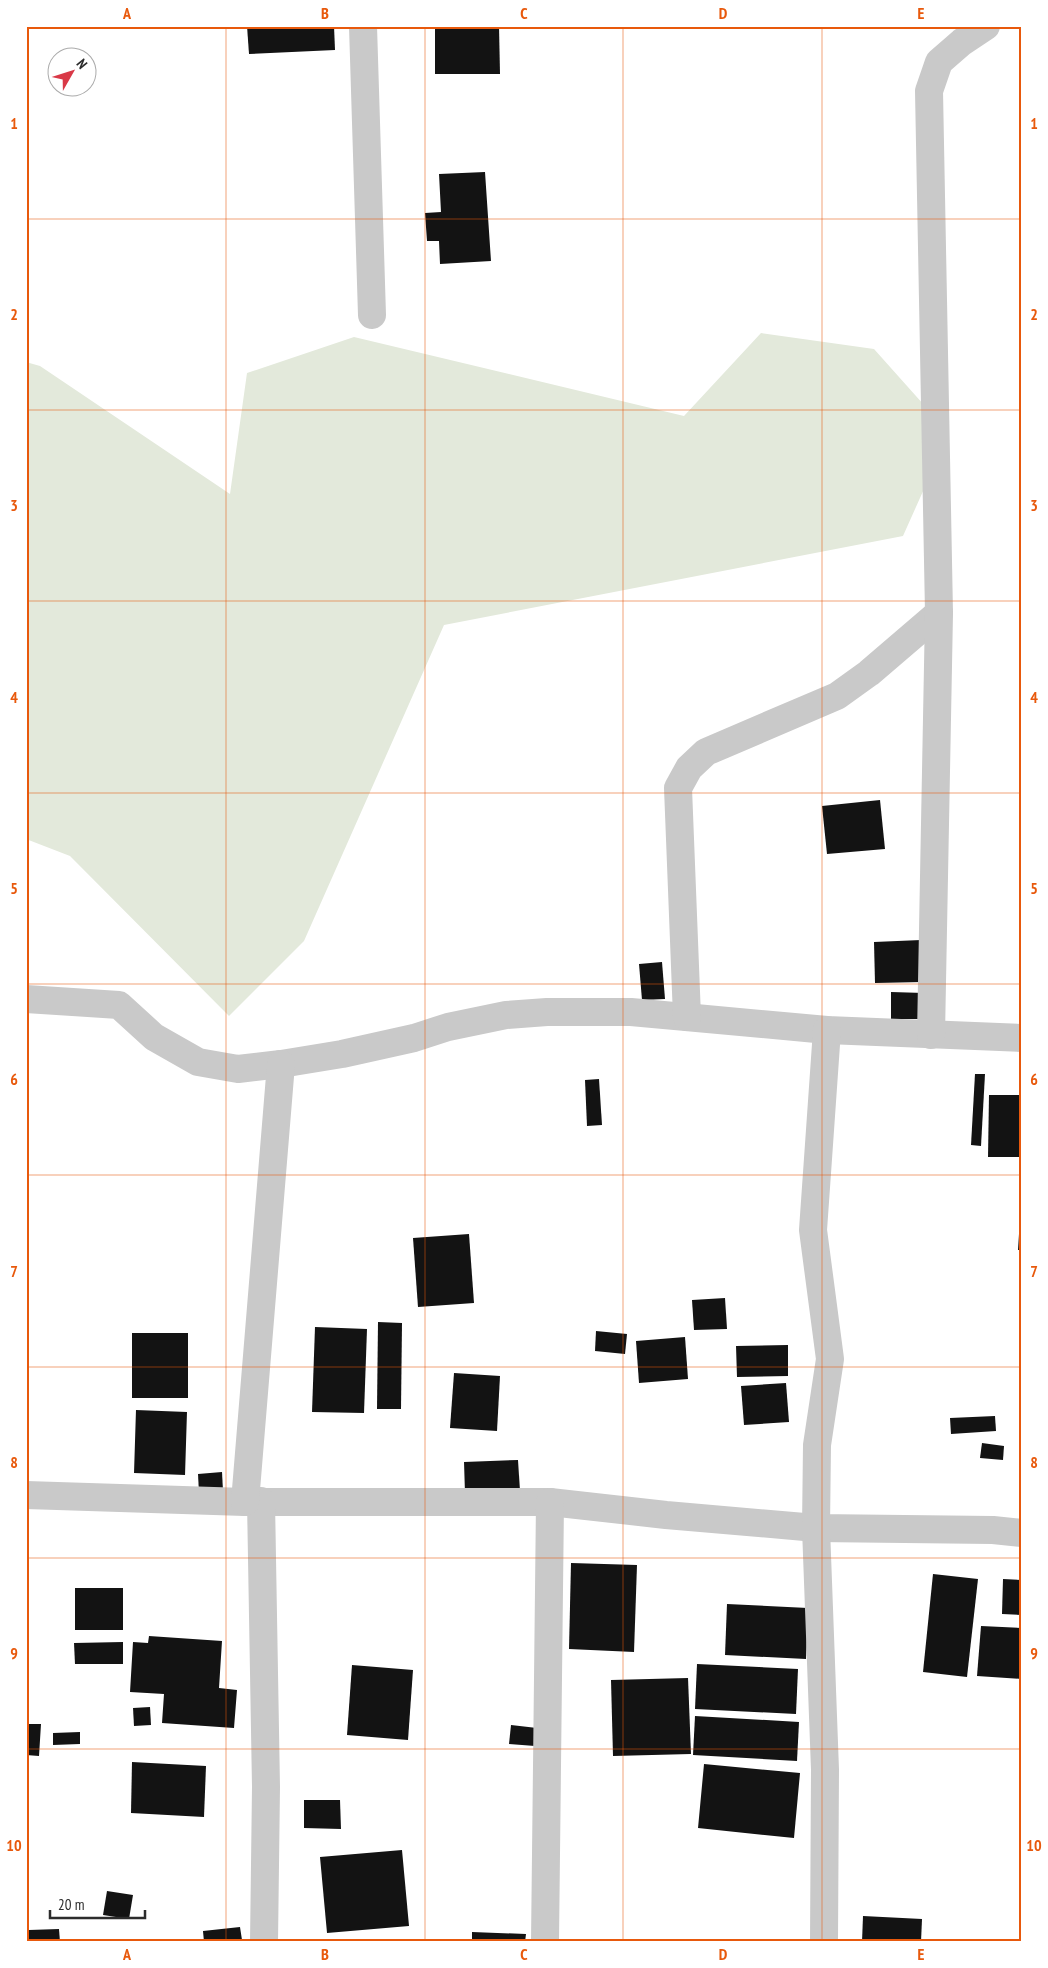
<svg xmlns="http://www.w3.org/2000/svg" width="1048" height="1968" font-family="'PT Sans Narrow',sans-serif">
  <rect width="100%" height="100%" fill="#fff"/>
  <!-- green -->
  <path fill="#e3e9db" d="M761,333L874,349L949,433L903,536L444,625L304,941L229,1016L70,856L26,839V362L40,366L230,494L247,373L354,337L684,416Z"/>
  <!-- building -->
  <g fill="#131313">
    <path d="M247,26H334L335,50L249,54Z"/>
    <path d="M435,26H499L500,74H435Z"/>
    <path d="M485,172L491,261L440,264L439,241H427L425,213L441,212L439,174Z"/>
    <path d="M880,800L885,849L827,854L822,806Z"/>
    <path d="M921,940L923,982L875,983L874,942Z"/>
    <path d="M662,962L665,999L642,1000L639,964Z"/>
    <path d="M891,992L924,993V1019H891Z"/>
    <path d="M975,1074H985L981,1146L971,1145Z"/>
    <path d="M599,1079L602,1125L587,1126L585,1080Z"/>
    <path d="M989,1095H1022V1157H988Z"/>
    <path d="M1020,1218H1022V1250H1018Z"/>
    <path d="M469,1234L474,1303L418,1307L413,1238Z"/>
    <path d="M725,1298L727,1329L694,1330L692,1300Z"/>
    <path d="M378,1322L402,1323L401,1409H377Z"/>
    <path d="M315,1327L367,1329L364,1413L312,1412Z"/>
    <path d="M596,1331L627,1334L625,1354L595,1351Z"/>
    <rect x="132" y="1333" width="56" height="65"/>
    <path d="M685,1337L688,1379L639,1383L636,1341Z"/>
    <path d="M788,1345V1376L737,1377L736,1346Z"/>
    <path d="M454,1373L500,1376L497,1431L450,1428Z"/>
    <path d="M786,1383L789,1422L744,1425L741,1386Z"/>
    <path d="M136,1410L187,1412L185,1475L134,1473Z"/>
    <path d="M995,1416L996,1431L951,1434L950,1418Z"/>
    <path d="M982,1443L1004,1446L1003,1460L980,1458Z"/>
    <path d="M518,1460L520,1491L465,1494L464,1462Z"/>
    <path d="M222,1472L223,1491L199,1493L198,1474Z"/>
    <path d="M571,1563L637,1565L634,1652L569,1649Z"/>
    <path d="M933,1574L978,1579L967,1677L923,1672Z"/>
    <path d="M1003,1579L1022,1580V1615L1002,1614Z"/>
    <rect x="75" y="1588" width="48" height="42"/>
    <path d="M727,1604L808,1608L806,1659L725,1655Z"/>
    <path d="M981,1626L1022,1628V1679L977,1676Z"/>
    <path d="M149,1636L222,1641L219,1688L237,1690L234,1728L162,1723L164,1694L130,1692L133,1642L148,1643Z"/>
    <path d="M123,1642V1664H75L74,1643Z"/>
    <path d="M697,1664L798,1669L796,1714L695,1709Z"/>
    <path d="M352,1665L413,1670L408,1740L347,1735Z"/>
    <path d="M688,1678L691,1754L613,1756L611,1680Z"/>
    <path d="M150,1707L151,1725L134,1726L133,1708Z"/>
    <path d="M695,1716L799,1722L797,1761L693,1755Z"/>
    <path d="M26,1724H41L39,1756L26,1755Z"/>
    <path d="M511,1725L537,1728L535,1746L509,1744Z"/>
    <path d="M80,1732V1744L53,1745V1733Z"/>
    <path d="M132,1762L206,1766L204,1817L131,1813Z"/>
    <path d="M704,1764L800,1773L794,1838L698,1828Z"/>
    <path d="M304,1800H340L341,1829L304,1828Z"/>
    <path d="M402,1850L409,1926L327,1933L320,1857Z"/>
    <path d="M107,1891L133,1895L129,1919L103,1915Z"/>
    <path d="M863,1916L922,1919L921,1942H862Z"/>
    <path d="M240,1927L242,1940L204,1942L203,1931Z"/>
    <path d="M59,1929L60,1942H29V1930Z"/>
    <path d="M472,1932L526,1934L525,1942H472Z"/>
  </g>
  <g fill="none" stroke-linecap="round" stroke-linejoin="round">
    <!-- minor -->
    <g stroke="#c9c9c9" stroke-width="28">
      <path d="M363,26L372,315"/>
      <path d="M26,999L119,1005L154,1037L198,1062L238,1069L281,1064L342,1054L414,1038L448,1027L506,1015L547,1012H631L827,1030L1022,1038"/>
      <path d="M687,1017L678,788L689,768L706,752L837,696L869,673L939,613"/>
      <path d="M931,1035L939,613L929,91L939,62L962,42L986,26"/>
      <path d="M26,1495L245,1502H550L666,1515L816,1528L993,1530L1022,1533"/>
      <path d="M261,1501L266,1787L264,1942"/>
      <path d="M245,1502L281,1064"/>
      <path d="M545,1942L550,1502"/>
      <path d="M824,1942L825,1770L816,1528L817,1445L830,1359L813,1230L827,1030"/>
    </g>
  </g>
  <!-- grid -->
  <path fill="none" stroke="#e8590c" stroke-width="1" stroke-opacity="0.55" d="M226,26V1942M425,26V1942M623,26V1942M822,26V1942M26,219H1022M26,410H1022M26,601H1022M26,793H1022M26,984H1022M26,1175H1022M26,1367H1022M26,1558H1022M26,1749H1022"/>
  <!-- border -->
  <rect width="1048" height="1968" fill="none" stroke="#ffffff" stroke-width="55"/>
  <!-- north arrow -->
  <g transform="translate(72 72) rotate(51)"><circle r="24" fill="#ffffff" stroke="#ababab"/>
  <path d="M0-4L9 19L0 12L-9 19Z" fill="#d93947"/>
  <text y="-8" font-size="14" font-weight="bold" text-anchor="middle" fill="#2c2c2c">N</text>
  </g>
  <!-- scale -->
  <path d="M50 1910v8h95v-8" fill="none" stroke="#2c2c2c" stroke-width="2.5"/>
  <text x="58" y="1910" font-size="15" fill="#2c2c2c" stroke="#ffffff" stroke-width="4" paint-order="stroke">20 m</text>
  <rect x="28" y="28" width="992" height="1912" fill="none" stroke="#e8590c" stroke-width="2"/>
  <g font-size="16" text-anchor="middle" font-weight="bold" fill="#e8590c">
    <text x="127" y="19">A</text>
    <text x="325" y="19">B</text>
    <text x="524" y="19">C</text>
    <text x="723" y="19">D</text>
    <text x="921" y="19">E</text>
    <text x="14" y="129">1</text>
    <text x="1034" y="129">1</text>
    <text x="14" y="320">2</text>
    <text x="1034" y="320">2</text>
    <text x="14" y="511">3</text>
    <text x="1034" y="511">3</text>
    <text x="14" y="703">4</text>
    <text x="1034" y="703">4</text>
    <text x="14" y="894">5</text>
    <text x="1034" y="894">5</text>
    <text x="14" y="1085">6</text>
    <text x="1034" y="1085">6</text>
    <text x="14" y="1277">7</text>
    <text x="1034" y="1277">7</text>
    <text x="14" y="1468">8</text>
    <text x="1034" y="1468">8</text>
    <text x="14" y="1659">9</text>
    <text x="1034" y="1659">9</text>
    <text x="14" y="1851">10</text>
    <text x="1034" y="1851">10</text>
    <text x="127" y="1960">A</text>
    <text x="325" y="1960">B</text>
    <text x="524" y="1960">C</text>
    <text x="723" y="1960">D</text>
    <text x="921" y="1960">E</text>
  </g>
</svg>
